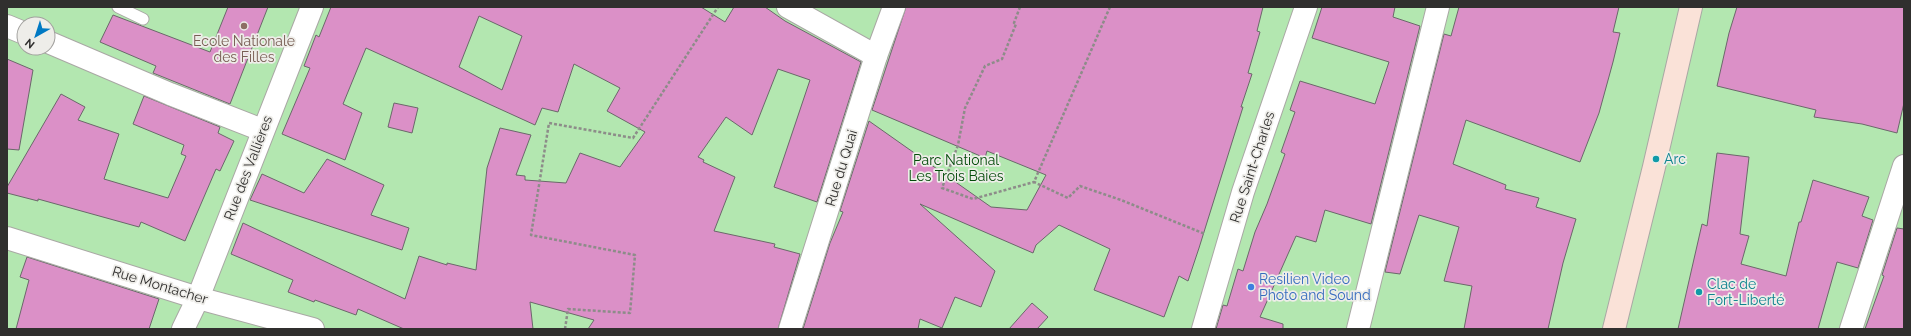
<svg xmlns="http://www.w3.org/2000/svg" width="1911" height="336" font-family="Raleway,sans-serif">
  <rect width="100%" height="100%" fill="#eeede9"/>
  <!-- green -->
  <path fill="#b3e7b0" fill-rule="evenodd" d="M7,7H1904V329H7ZM24,24H48V48H24Z"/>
  <!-- building -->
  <g fill="#db90c7" stroke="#6b686a" fill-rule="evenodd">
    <path d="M228,7H268L230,104L153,73L156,66L100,42L113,15L210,52Z"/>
    <path d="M331,7H701L725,22L734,7H765L785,21L861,62L817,202L774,187L810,80L778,69L752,135L726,117L698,157L704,160L703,162L735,177L714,231L775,244L774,247L800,254L778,329H588L594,320L530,302L533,329H404L358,309L356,315L315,300L314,302L288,292L293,280L231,254L243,223L405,299L419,256L447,265V263L476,270L487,168L500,128L531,135L516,175L525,176V180L566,183L580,153L620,167L645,132L607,111L620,88L574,64L558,112L542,108L535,125L366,48L343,104L362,113L345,160L282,134L310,68L304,66L316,35L319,37ZM479,16L522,36L502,90L459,67Z"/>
    <path d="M906,7H1263L1257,31L1260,32L1248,73L1252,74L1241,107H1243L1199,248L1188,281L1179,276L1164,317L1094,290L1110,249L1059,225L1036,245L1033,253L920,204L995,271L981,307L955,297L942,328L920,319L918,329H803L830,243L843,212L840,211L869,121L991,207L1027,210L1046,175L987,151L985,158L872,110Z"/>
    <path d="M1322,7H1395L1393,17L1420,26L1371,224L1325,210L1316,242L1296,236L1260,317L1283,324V329H1216L1223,305L1227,306L1238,269L1243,271L1255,232L1267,204L1285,154L1281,152L1295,112L1290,110L1300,81L1375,104L1389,62L1312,38Z"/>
    <path d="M1459,7H1619L1613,32L1620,33L1613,62L1599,113L1580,162L1466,120L1453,164L1506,185L1505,189L1539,198L1536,207L1576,219L1563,263L1548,329H1464L1472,286L1444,281L1459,227L1419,215L1400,274L1385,272L1444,34L1451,36Z"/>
    <path d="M1737,7H1904V103L1897,133L1862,124L1814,117L1816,110L1717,86L1729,33Z"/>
    <path d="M7,59L33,70L19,150L7,149Z"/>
    <path d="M61,94L85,107L78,120L119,134L104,179L168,198L186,156L181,154L184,145L133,124L144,96L220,127L218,133L234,141L220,171L216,169L185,241L141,222L139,227L38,199V201L7,193V187Z"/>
    <path d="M394,103L418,108L412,133L388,127Z"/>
    <path d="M1717,153L1749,157L1740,234L1749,236L1741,264L1786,276L1799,222H1801L1813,180L1869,197L1862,216L1873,220L1858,268L1837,262L1818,329H1678L1702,224L1707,226Z"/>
    <path d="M327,159L384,185L371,215L409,228L402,250L250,200L262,174L304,193Z"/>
    <path d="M1897,228L1904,229V329H1865L1884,276L1882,275Z"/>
    <path d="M27,257L159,299L149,329H16L29,280L20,277Z"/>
    <path d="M1032,303L1048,317L1037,329H1009Z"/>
  </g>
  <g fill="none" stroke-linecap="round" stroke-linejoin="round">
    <!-- service casing -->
    <g stroke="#a9a8a4" stroke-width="13">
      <path id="service" d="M118,7L143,19"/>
    </g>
    <!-- minor casing -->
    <g stroke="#a9a8a4" stroke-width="24">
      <g id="minor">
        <path d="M788,7L876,56"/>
        <path d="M7,26L24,33"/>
        <path d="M48,42L170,94L262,130"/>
        <path d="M7,238L198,298L313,329"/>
        <path d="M183,329L198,298L312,7"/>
        <path d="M790,329L876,56L894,7"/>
        <path d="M1203,329L1243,192L1306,7"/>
        <path d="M1358,329L1438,7"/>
        <path d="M1851,329L1904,166"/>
      </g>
    </g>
    <!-- secondary casing -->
    <g stroke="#a9a8a4" stroke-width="24">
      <path id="secondary" d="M1614,329L1654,167L1691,7"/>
    </g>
    <!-- path -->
    <g stroke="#8d8c89" stroke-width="2.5" stroke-dasharray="3 2" stroke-linecap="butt">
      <path d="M1020,7L1014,23L1016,24L1002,59L985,66L965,108L958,145L942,188L973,199L1034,182"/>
      <path d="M1110,7L1034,182L1068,198L1080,186L1121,200L1205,234"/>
      <path d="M565,329L568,309L630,313L635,255L531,235L549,123L633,138L718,7"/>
    </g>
    <!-- service -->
    <use href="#service" stroke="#fff" stroke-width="11"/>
    <!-- minor -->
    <use href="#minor" stroke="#fff" stroke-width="22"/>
    <!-- secondary -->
    <use href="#secondary" stroke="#fae2d8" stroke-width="22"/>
  </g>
  <!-- markers -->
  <circle fill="#8d6e63" stroke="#eeede9" stroke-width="1.5" cx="244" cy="26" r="4"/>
  <g fill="#0f9aa8" stroke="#eeede9" stroke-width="1.5">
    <circle cx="1656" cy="159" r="4"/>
    <circle cx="1699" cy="292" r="4"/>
  </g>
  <circle fill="#3f7fe0" stroke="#eeede9" stroke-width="1.5" cx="1251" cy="287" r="4"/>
  <g text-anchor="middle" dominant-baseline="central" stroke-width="3.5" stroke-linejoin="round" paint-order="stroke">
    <!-- education labels -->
    <g font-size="14" fill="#785e54" stroke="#eeede9">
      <text x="244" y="41">Ecole Nationale<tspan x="244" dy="16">des Filles</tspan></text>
    </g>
    <!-- culture labels -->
    <g font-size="14" fill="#0d838f" stroke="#eeede9" text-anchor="start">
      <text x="1664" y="159">Arc</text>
      <text x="1707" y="284">Clac de<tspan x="1707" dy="16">Fort-Liberté</tspan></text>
    </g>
    <!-- park labels -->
    <g font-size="14" fill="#034b09" stroke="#eeede9">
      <text x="956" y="160">Parc National<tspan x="956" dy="16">Les Trois Baies</tspan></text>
    </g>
    <!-- street labels -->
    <g font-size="14" fill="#302f2e" stroke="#eeede9">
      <text transform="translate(1252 167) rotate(-72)">Rue Saint-Charles</text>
      <text transform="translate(248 168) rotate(-69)">Rue des Vallières</text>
      <text transform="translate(841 168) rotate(-73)">Rue du Quai</text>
      <text transform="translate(160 285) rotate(17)">Rue Montacher</text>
    </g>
    <!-- shop labels -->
    <g font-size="14" fill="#366cbe" stroke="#eeede9" text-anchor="start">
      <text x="1259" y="279">Resilien Video<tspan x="1259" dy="16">Photo and Sound</tspan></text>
    </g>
  </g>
  <!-- border -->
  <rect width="1911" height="336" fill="none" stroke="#302f2e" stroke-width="16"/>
  <!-- north arrow -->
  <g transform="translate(36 36) rotate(219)"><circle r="19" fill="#eeede9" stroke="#a2a19e"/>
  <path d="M0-3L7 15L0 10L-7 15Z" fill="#0079c3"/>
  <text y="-6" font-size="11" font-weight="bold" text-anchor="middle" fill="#302f2e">N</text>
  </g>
</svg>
